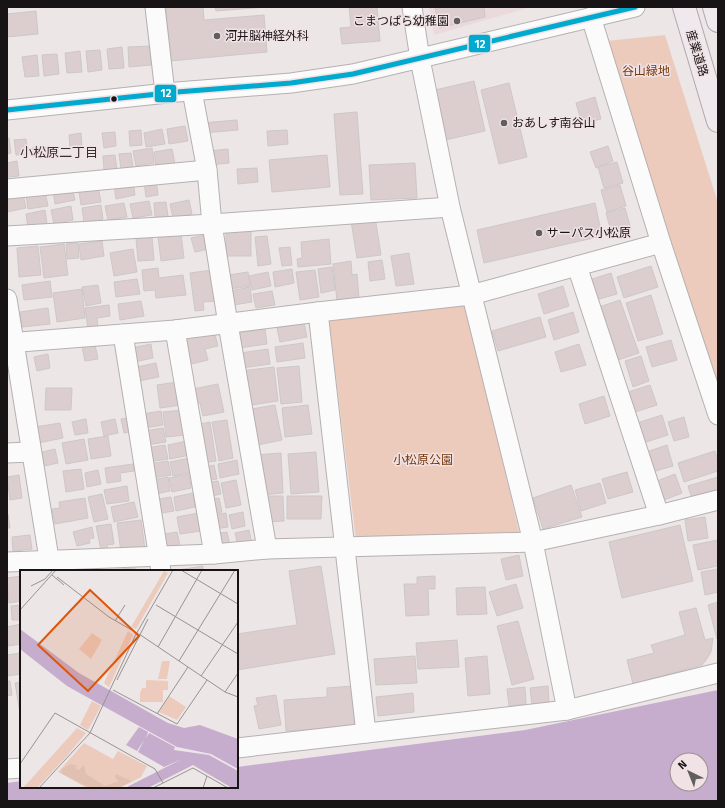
<svg xmlns="http://www.w3.org/2000/svg" width="725" height="808" font-family="'Fira Sans','Noto Sans JP',sans-serif">
  <rect width="100%" height="100%" fill="#ece6e7"/>
  <!-- built -->
  <path fill="#eadadd" d="M429,7H531L434,35Z"/>
  <!-- green -->
  <g fill="#eccbbc">
    <path d="M665,35L718,203V392L606,41Z"/>
    <path d="M465,299L519,532L356,540L329,320Z"/>
  </g>
  <!-- water -->
  <path fill="#c7adcd" fill-rule="evenodd" d="M718,690V801H7V783L21,781V787H237V767L525,730ZM677,760H701V784H677Z"/>
  <!-- building -->
  <g fill="#dccece" stroke="#cdc8c8">
    <path d="M166,7H203L204,20L264,15L267,52L170,61Z"/>
    <path d="M215,7H266L216,11Z"/>
    <path d="M349,7H377L380,41L342,44L340,28L351,27Z"/>
    <path d="M435,7H484L485,17L439,28Z"/>
    <path d="M36,11L38,34L7,37V14Z"/>
    <path d="M150,46L151,65L129,67L128,47Z"/>
    <path d="M122,47L124,68L109,69L107,49Z"/>
    <path d="M100,50L102,70L88,72L86,51Z"/>
    <path d="M80,51L82,72L67,73L65,53Z"/>
    <path d="M57,54L59,74L44,76L42,55Z"/>
    <path d="M37,55L39,76L25,77L22,57Z"/>
    <path d="M474,81L485,131L445,140L435,90Z"/>
    <path d="M509,83L527,157L499,164L481,90Z"/>
    <path d="M595,97L601,119L582,124L576,103Z"/>
    <path d="M357,112L363,194L340,195L334,114Z"/>
    <path d="M237,120L238,130L203,133L202,123Z"/>
    <path d="M185,126L188,141L169,144L167,129Z"/>
    <path d="M162,129L165,144L146,147L144,133Z"/>
    <path d="M141,130L142,145L130,146L129,131Z"/>
    <path d="M287,130L288,144L268,146L267,131Z"/>
    <path d="M115,132L116,146L104,148L102,133Z"/>
    <path d="M81,133L82,148L70,149L69,135Z"/>
    <path d="M9,138L11,153L7,154V139Z"/>
    <path d="M26,139L28,154L16,155L14,140Z"/>
    <path d="M608,146L613,161L596,168L590,152Z"/>
    <path d="M46,147V155L32,156V148Z"/>
    <path d="M152,148L154,163L136,166L133,151Z"/>
    <path d="M172,149L175,164L156,167L154,152Z"/>
    <path d="M228,149L229,163L210,165L208,151Z"/>
    <path d="M131,153L133,167L121,169L119,154Z"/>
    <path d="M115,155L117,170L104,171L103,156Z"/>
    <path d="M327,155L330,187L272,192L269,160Z"/>
    <path d="M17,161L19,176L7,177V163Z"/>
    <path d="M617,162L623,183L604,188L598,167Z"/>
    <path d="M415,163L417,198L371,200L369,165Z"/>
    <path d="M257,168L258,182L238,184L237,169Z"/>
    <path d="M156,180L158,195L146,197L144,182Z"/>
    <path d="M133,181L135,195L116,199L114,185Z"/>
    <path d="M620,185L626,206L607,212L601,190Z"/>
    <path d="M72,187L75,200L55,204L53,190Z"/>
    <path d="M98,187L101,202L81,205L79,191Z"/>
    <path d="M45,192L48,206L28,209L26,195Z"/>
    <path d="M23,194L26,208L7,212V197Z"/>
    <path d="M189,200L192,214L173,218L170,204Z"/>
    <path d="M149,201L152,215L133,218L130,204Z"/>
    <path d="M166,202L168,216L155,218L154,203Z"/>
    <path d="M124,203L127,217L108,220L105,206Z"/>
    <path d="M595,203L602,236L484,263L477,230Z"/>
    <path d="M101,205L103,219L84,222L82,208Z"/>
    <path d="M71,206L73,220L54,224L51,210Z"/>
    <path d="M625,208L631,229L612,235L606,213Z"/>
    <path d="M45,210L47,224L28,228L26,214Z"/>
    <path d="M375,217L381,255L357,258L351,221Z"/>
    <rect x="226" y="231" width="25" height="25"/>
    <path d="M181,234L184,258L161,261L158,237Z"/>
    <path d="M206,235L209,249L195,252L191,238Z"/>
    <path d="M267,236L271,264L258,266L255,237Z"/>
    <path d="M152,237L154,260L138,261L136,238Z"/>
    <path d="M329,239L331,264L298,267L297,259L302,258L301,242Z"/>
    <path d="M102,241L104,256L81,260L79,244Z"/>
    <path d="M78,243L79,258L67,259L66,244Z"/>
    <path d="M64,244L68,275L44,278L40,247Z"/>
    <path d="M38,246L41,275L19,277L17,248Z"/>
    <path d="M290,247L292,265L282,266L279,248Z"/>
    <path d="M133,249L137,272L114,276L110,253Z"/>
    <path d="M409,253L414,284L396,286L391,256Z"/>
    <path d="M382,260L385,279L370,281L368,262Z"/>
    <path d="M351,261L352,275L357,274L359,298L337,301L333,264Z"/>
    <path d="M651,266L658,287L624,298L617,277Z"/>
    <path d="M332,267L335,290L321,293L318,269Z"/>
    <path d="M158,268L159,278L183,275L186,295L156,298L155,290L144,291L142,270Z"/>
    <path d="M292,269L294,283L275,287L273,272Z"/>
    <path d="M212,270L216,301L203,302L204,310L195,311L190,273Z"/>
    <path d="M315,270L319,297L300,300L296,272Z"/>
    <path d="M248,272L250,286L231,289L228,275Z"/>
    <path d="M268,272L271,286L252,290L249,276Z"/>
    <path d="M611,273L617,294L592,301L586,281Z"/>
    <path d="M137,279L140,294L116,297L114,282Z"/>
    <path d="M50,281L52,297L24,300L22,285Z"/>
    <path d="M98,285L101,303L86,306L82,287Z"/>
    <path d="M563,286L569,306L544,314L538,294Z"/>
    <path d="M250,287L252,302L233,305L231,291Z"/>
    <path d="M82,289L85,318L57,322L53,293Z"/>
    <path d="M272,291L275,305L256,308L253,294Z"/>
    <path d="M651,295L663,334L638,341L626,303Z"/>
    <path d="M620,300L639,353L618,360L599,307Z"/>
    <path d="M141,301L144,316L120,320L118,304Z"/>
    <path d="M109,305L110,316L97,318L98,327L88,329L85,308Z"/>
    <path d="M48,308L50,324L22,327L20,312Z"/>
    <path d="M573,312L579,332L554,340L548,320Z"/>
    <path d="M540,317L546,337L498,351L492,331Z"/>
    <path d="M304,323L307,337L280,342L277,328Z"/>
    <path d="M265,329L267,344L239,348L237,333Z"/>
    <path d="M214,331L218,346L205,349L208,360L187,365L181,339Z"/>
    <path d="M671,340L677,360L652,367L646,347Z"/>
    <path d="M303,343L305,358L277,362L275,347Z"/>
    <path d="M151,344L153,358L134,362L132,348Z"/>
    <path d="M579,344L586,365L561,372L555,352Z"/>
    <path d="M95,345L98,359L85,361L82,347Z"/>
    <path d="M268,349L270,364L242,368L240,353Z"/>
    <path d="M48,354L50,368L37,371L34,357Z"/>
    <path d="M641,356L649,381L633,387L625,361Z"/>
    <path d="M156,363L159,377L139,381L137,367Z"/>
    <path d="M299,366L302,402L281,404L277,368Z"/>
    <path d="M274,367L278,401L251,405L241,371Z"/>
    <path d="M177,382L181,405L160,408L157,385Z"/>
    <path d="M218,384L224,412L203,416L200,403L195,404L193,389Z"/>
    <path d="M650,385L657,405L632,413L625,393Z"/>
    <path d="M46,388H72L71,410H45Z"/>
    <path d="M604,396L610,416L585,424L579,404Z"/>
    <path d="M275,405L282,440L253,446L246,410Z"/>
    <path d="M308,405L312,434L285,437L282,408Z"/>
    <path d="M183,410L186,435L166,437L163,412Z"/>
    <path d="M161,411L163,425L145,428L142,414Z"/>
    <path d="M662,415L668,435L643,443L637,423Z"/>
    <path d="M135,417L138,430L124,433L121,419Z"/>
    <path d="M684,417L689,437L674,441L668,422Z"/>
    <path d="M86,419L88,433L75,435L72,422Z"/>
    <path d="M115,419L118,433L104,436L101,422Z"/>
    <path d="M227,420L233,458L219,461L212,422Z"/>
    <path d="M210,422L216,461L202,463L195,425Z"/>
    <path d="M60,423L63,438L38,443L35,427Z"/>
    <path d="M163,428L166,442L147,445L144,431Z"/>
    <path d="M108,436L111,456L91,459L88,439Z"/>
    <path d="M84,439L88,460L66,464L62,443Z"/>
    <path d="M187,441L190,455L170,459L168,445Z"/>
    <path d="M165,445L168,459L148,462L146,448Z"/>
    <path d="M667,445L673,466L649,473L643,453Z"/>
    <path d="M55,449L58,463L44,466L42,452Z"/>
    <path d="M715,451L718,461V471L684,482L678,463Z"/>
    <path d="M316,452L319,492L291,494L288,454Z"/>
    <path d="M281,453L283,493L261,495L254,455Z"/>
    <path d="M189,458L192,472L173,476L170,462Z"/>
    <path d="M237,460L239,474L220,478L218,464Z"/>
    <path d="M168,461L171,475L152,478L149,464Z"/>
    <path d="M133,464L134,471L120,473L121,481L107,483L105,468Z"/>
    <path d="M214,465L217,479L204,481L201,468Z"/>
    <path d="M81,469L84,489L66,492L63,471Z"/>
    <path d="M98,470L101,484L87,487L85,473Z"/>
    <path d="M627,472L633,492L608,499L602,479Z"/>
    <path d="M189,474L191,488L172,492L169,478Z"/>
    <path d="M675,474L682,493L659,502L652,483Z"/>
    <path d="M19,475L22,498L10,500L7,477Z"/>
    <path d="M168,477L170,491L151,495L148,481Z"/>
    <path d="M718,477V498L694,505L688,486Z"/>
    <path d="M236,480L241,505L226,508L221,483Z"/>
    <path d="M218,481L221,494L207,497L205,483Z"/>
    <path d="M600,483L606,503L581,511L575,490Z"/>
    <path d="M571,485L582,517L543,529L533,498Z"/>
    <path d="M127,486L129,501L107,504L104,490Z"/>
    <path d="M193,493L195,507L176,511L174,497Z"/>
    <path d="M102,494L108,519L94,522L88,497Z"/>
    <path d="M264,496H283L284,521L265,522Z"/>
    <path d="M287,496H322L321,519H287Z"/>
    <path d="M171,497L174,511L155,514L152,500Z"/>
    <path d="M85,498L88,518L55,524L52,509L60,508L59,502Z"/>
    <path d="M219,498L222,512L208,515L205,501Z"/>
    <path d="M134,502L138,517L114,522L111,507Z"/>
    <path d="M243,512L245,526L232,529L229,515Z"/>
    <path d="M198,513L201,531L180,534L177,517Z"/>
    <path d="M226,513L228,527L215,529L212,515Z"/>
    <path d="M7,514H8L10,528H7Z"/>
    <path d="M705,517L708,538L688,541L685,520Z"/>
    <path d="M141,520L145,549L121,552L117,523Z"/>
    <path d="M111,524L114,544L107,545L108,549L101,550L96,526Z"/>
    <path d="M680,525L693,581L622,598L609,542Z"/>
    <path d="M92,527L94,538L89,539L90,543L77,546L73,532Z"/>
    <path d="M249,530L252,544L238,546L235,533Z"/>
    <path d="M177,532L180,546L161,549L158,535Z"/>
    <path d="M227,532L230,545L217,548L214,534Z"/>
    <path d="M30,535L32,549L13,551L12,537Z"/>
    <path d="M718,540V566L698,570L693,545Z"/>
    <path d="M519,555L523,576L506,580L501,559Z"/>
    <path d="M203,566V571H172Z"/>
    <path d="M321,566L335,654L237,670V634L297,625L289,571Z"/>
    <path d="M99,568L100,571H80Z"/>
    <path d="M135,568V571H105V570Z"/>
    <path d="M718,569V592L705,595L701,572Z"/>
    <path d="M21,576V601L9,603L7,578Z"/>
    <path d="M435,576V589H428L429,615L406,616L404,584H417V577Z"/>
    <path d="M516,584L523,608L497,616L489,592Z"/>
    <path d="M485,587L487,614L457,615L456,588Z"/>
    <path d="M718,602V639H717L708,605Z"/>
    <path d="M21,605V620H12L11,606Z"/>
    <path d="M696,608L705,640L713,638L711,652L706,660L702,665L633,684L627,660L654,653L651,645L685,635L679,612Z"/>
    <path d="M518,621L534,679L512,685L497,626Z"/>
    <path d="M21,624V644L8,646L7,627Z"/>
    <path d="M457,640L459,667L418,669L416,643Z"/>
    <path d="M20,653L21,674L7,676V655Z"/>
    <path d="M415,656L417,683L376,685L374,659Z"/>
    <path d="M487,656L490,694L468,696L465,658Z"/>
    <path d="M7,681H10L12,695L7,696Z"/>
    <path d="M21,682V719L15,683Z"/>
    <path d="M353,686L355,727L286,731L284,700L327,697V688Z"/>
    <path d="M548,686L549,703L532,705L530,688Z"/>
    <path d="M525,687L526,704L509,706L507,689Z"/>
    <path d="M413,693L414,712L378,716L376,697Z"/>
    <path d="M276,695L281,725L259,729L254,706L258,705L256,698Z"/>
  </g>
  <g fill="none" stroke-linecap="round" stroke-linejoin="round">
    <!-- minor casing -->
    <g stroke="#b6b0b1" stroke-width="21">
      <g id="minor">
        <path d="M155,7L165,93"/>
        <path d="M412,7L420,59L450,207L533,542L567,710"/>
        <path d="M591,17L661,243L718,415"/>
        <path d="M192,91L207,170L212,224L228,324L267,549"/>
        <path d="M7,110L177,92L291,83L353,74L635,7"/>
        <path d="M7,189L207,170"/>
        <path d="M7,236L212,224L450,207"/>
        <path d="M577,266L659,515"/>
        <path d="M7,299L51,571"/>
        <path d="M318,312L366,733"/>
        <path d="M175,330L214,554"/>
        <path d="M123,334L161,571"/>
        <path d="M7,343L175,330L318,312L471,295L661,243"/>
        <path d="M7,453L31,452"/>
        <path d="M7,562L214,554L267,549L533,542L659,515L718,500"/>
        <path d="M237,748L550,712L567,710L718,673"/>
        <path d="M7,769L21,768"/>
      </g>
    </g>
    <!-- major casing -->
    <g stroke="#b3a6ad" stroke-width="24">
      <g id="major">
        <path d="M684,7L718,121"/>
        <path d="M714,7L718,21"/>
      </g>
    </g>
    <!-- minor -->
    <use href="#minor" stroke="#fcfbfb" stroke-width="19"/>
    <!-- major -->
    <use href="#major" stroke="#efe9ed" stroke-width="22"/>
    <!-- bus-1 casing -->
    <g stroke="#f0e2e5" stroke-width="8">
      <path id="bus-1" d="M7,110L177,92L291,83L353,74L635,7"/>
    </g>
    <!-- bus-1 -->
    <use href="#bus-1" stroke="#00a9ce" stroke-width="5"/>
  </g>
  <!-- markers -->
  <g fill="#625d5e" stroke="#f0e2e5" stroke-width="1.5">
    <circle cx="457" cy="21" r="4"/>
    <circle cx="217" cy="36" r="4"/>
    <circle cx="504" cy="123" r="4"/>
    <circle cx="539" cy="233" r="4"/>
  </g>
  <circle fill="#181314" stroke="#f0e2e5" stroke-width="1.5" cx="114" cy="99" r="3.5"/>
  <g text-anchor="middle" dominant-baseline="central" stroke-width="3" stroke-linejoin="round" paint-order="stroke">
    <!-- poi labels -->
    <g font-size="12" fill="#181314" stroke="#f0e2e5" text-anchor="start">
      <text x="449" y="21" text-anchor="end">こまつばら幼稚園</text>
      <text x="225" y="36">河井脳神経外科</text>
      <text x="512" y="123">おあしす南谷山</text>
      <text x="547" y="233">サーパス小松原</text>
    </g>
    <!-- street labels -->
    <g font-size="12" fill="#181314" stroke="#f0e2e5">
      <text transform="translate(697 53) rotate(73)">産業道路</text>
    </g>
    <!-- park labels -->
    <g font-size="12" fill="#783708" stroke="#f0e2e5">
      <text x="646" y="71">谷山緑地</text>
      <text x="423" y="460">小松原公園</text>
    </g>
    <!-- neighbourhood labels -->
    <g font-size="13" fill="#382d2f" stroke="#f0e2e5">
      <text x="59" y="152">小松原二丁目</text>
    </g>
  </g>
  <!-- overview -->
  <g transform="translate(20 570)">
    <rect width="218" height="218" fill="#ece6e7"/>
    <path d="M144,1L148,3L116,59L111,57ZM108,61L113,65L89,117L84,113ZM72,63L82,70L71,89L59,79ZM142,91H150L147,109H138ZM126,110L148,111V120H143V132H120V123L122,118H126ZM149,126L166,137L157,150L139,142ZM72,131L81,136L68,160L60,155ZM57,158L66,163L47,186L17,218H3ZM64,173L93,189L98,181L127,196L121,207L100,218H67L38,202Z" fill="#eccbbc"/>
    <path d="M51,194L57,196L55,198L59,200L64,195L66,204L85,216L99,211L95,208L96,204L112,211L98,218H70L41,203L42,199Z" fill="#e0c0b1"/>
    <path d="M0,59L59,103L148,153L164,158L180,155L218,169V199L191,184L157,177L47,116L0,79ZM119,157L128,162L126,168L129,163L155,177L154,180L189,185L218,201V218H212L173,195L128,218H105L162,189L144,197L118,182L124,170L117,181L106,175Z" fill="#c7adcd"/>
    <path fill="none" stroke="#979293" stroke-width="1" d="M161,0L218,34M32,5L44,15M37,7L89,47L122,66L205,122L218,127M11,16L25,9L33,0M136,35L218,84M0,40L36,0M95,51L105,35M138,77L182,0M159,91L215,0M181,106L218,52M97,110L128,49M93,120L157,154L187,110M205,122L218,103M137,144L168,97M0,194L35,143L135,199L143,213M19,218L70,163L115,66L153,0M133,218L173,198L208,218M183,218L187,206"/>
    <path fill="#de560c" fill-opacity="0.15" stroke="#de560c" stroke-width="2" d="M70,20L119,66L68,121L18,75Z"/>
    <rect width="218" height="218" fill="none" stroke="#181314" stroke-width="2"/>
  </g>
  <g stroke="#f0e2e5" stroke-width="1.5">
    <rect x="468" y="34" width="23" height="19" rx="4" fill="#00a9ce"/>
    <rect x="154" y="84" width="23" height="19" rx="4" fill="#00a9ce"/>
  </g>
  <g font-size="11" text-anchor="middle" font-weight="bold" fill="#fff">
    <text x="480" y="48">12</text>
    <text x="166" y="97">12</text>
  </g>
  <!-- border -->
  <rect width="725" height="808" fill="none" stroke="#181314" stroke-width="16"/>
  <!-- north arrow -->
  <g transform="translate(689 772) rotate(317)"><circle r="19" fill="#f0e2e5" stroke="#9a8f91"/>
  <path d="M0-3L7 15L0 10L-7 15Z" fill="#625d5e"/>
  <text y="-6" font-size="11" font-weight="bold" text-anchor="middle" fill="#181314">N</text>
  </g>
</svg>
